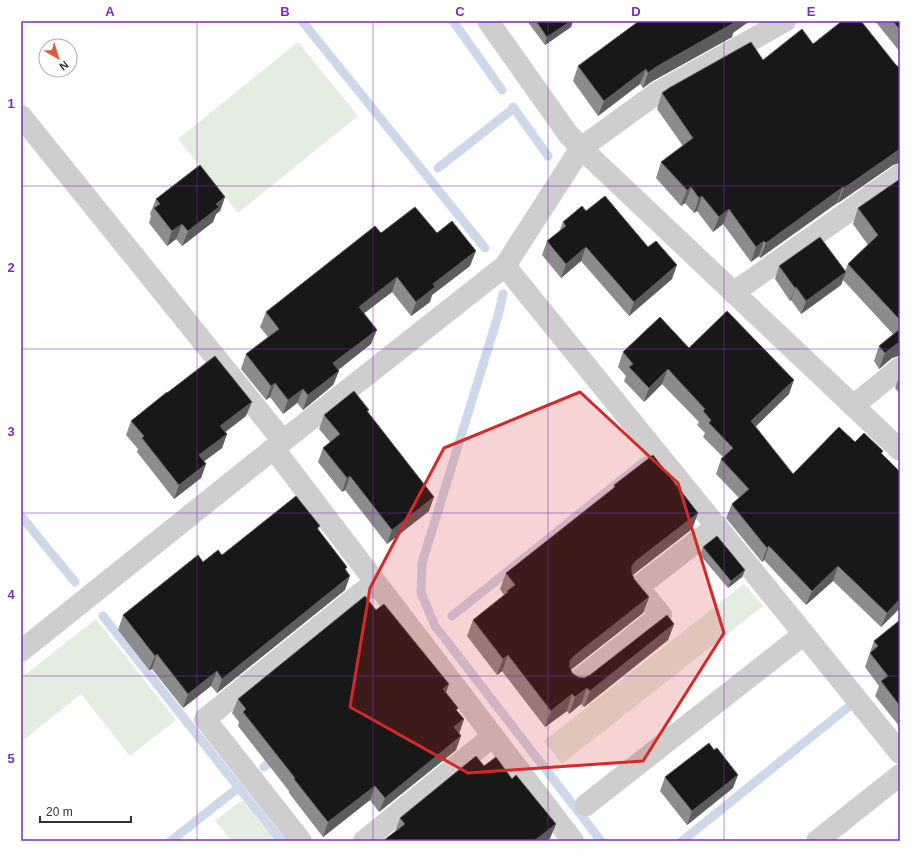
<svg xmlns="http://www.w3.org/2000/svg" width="921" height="862" font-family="Helvetica,sans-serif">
  <rect width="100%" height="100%" fill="#fff"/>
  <!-- green -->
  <g fill="#e3ede0">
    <path d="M298,42L358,116L238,213L178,139Z"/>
    <path d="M744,584L763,606L562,764L544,741Z"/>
    <path d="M96,619L176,720L130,756L81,694L21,742V678Z"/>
    <path d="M242,800L275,841H232L215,821Z"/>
  </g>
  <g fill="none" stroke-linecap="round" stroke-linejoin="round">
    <!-- stream -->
    <g stroke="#cdd8eb" stroke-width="9">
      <path d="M302,21L485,248"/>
      <path d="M453,21L502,90"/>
      <path d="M513,107L548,156"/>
      <path d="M438,168L514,108"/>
      <path d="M503,294L498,316L422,563L421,593L435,626L601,841"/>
      <path d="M21,516L75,582"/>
      <path d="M103,616L281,841"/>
      <path d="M452,616L645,461"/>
      <path d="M264,767L277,756"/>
      <path d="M171,841L239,787"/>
      <path d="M682,841L847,708"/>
    </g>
    <!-- minor -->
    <g stroke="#cecece" stroke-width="22">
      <path d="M488,21L568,134L581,148L900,450"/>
      <path d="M21,116L283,441"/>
      <path d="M505,266L804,634L900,753"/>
      <path d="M733,293L900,175"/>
      <path d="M853,406L900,368"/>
      <path d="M274,449L573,841"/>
      <path d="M21,651L283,441L505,266L581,148L657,93L785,21"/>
      <path d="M576,682L661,615L638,587L717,526"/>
      <path d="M586,805L804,634"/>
      <path d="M301,841L205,719L375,582"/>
      <path d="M364,841L493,736"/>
      <path d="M817,841L900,775"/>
    </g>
  </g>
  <!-- wall -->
  <g fill="#8c8c8c">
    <path d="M527,21H573L571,27L545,45Z"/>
    <path d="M875,21H900V52Z"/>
    <path d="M733,33L732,37L651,82L643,88L640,84L598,116L573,81L578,66Z"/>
    <path d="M813,44L896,65L900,68V163L893,165L838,203H837L760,258L759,256L751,262L723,224L713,232L697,211L694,213L685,203L681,206L656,178L661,162L683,146L657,109L662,93Z"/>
    <path d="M900,179V356H898L892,358L879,369L874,361L879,346L893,334L843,280L841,285L801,314L791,300L790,301L775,279L779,266L845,271L848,264L868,245L853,224L858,208Z"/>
    <path d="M225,197L220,211L216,214L213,222L182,246L176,239L167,246L149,223L151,216L150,214L156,199Z"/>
    <path d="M586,211L672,279L629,316L581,261L561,278L542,255L547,241L559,232L563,222Z"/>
    <path d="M381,233H437L470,266L432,295L430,302L411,316L392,292L364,313L371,344L338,370L339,371L333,385L303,410L297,403L283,414L270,397L266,400L241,369L246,354L268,337L260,327L266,312Z"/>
    <path d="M689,348L789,394L755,427L793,474L855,442L883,451L882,454L900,472V608L881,627L833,581L806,605L764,560L762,562L726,518L732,504L739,498L716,474L721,459L723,457L703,437L705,433L697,425L699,422L662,384L644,402L624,381L626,376L618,367L623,352Z"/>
    <path d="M900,374V394L895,388Z"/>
    <path d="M167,393L246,416L225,432L227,434L222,448L204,461L206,464L201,478L174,499L137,452L138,449L126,435L131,421Z"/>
    <path d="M368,413L429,511L387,544L345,490L342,492L318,462L323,448L330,442L319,429L324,415Z"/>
    <path d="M614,485L698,513L692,529L633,575L634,579L649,597L643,613L571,670L572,673L578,677L584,678L590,675L674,624L668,640L584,707L581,704L569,714L567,711L545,727L502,671L497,675L467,636L473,620L504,595L500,589L506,573L613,489Z"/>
    <path d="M320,526L318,530L347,567L346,571L345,590L217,693L211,686L183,708L152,669L149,670L118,630L123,615L203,562Z"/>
    <path d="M703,547L745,570L742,577L728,588L700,555Z"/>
    <path d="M376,610L446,693L458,708L457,711L464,719L459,733L456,750L379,812L370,800L323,837L289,793V791L238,726L239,722L232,713L238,699Z"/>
    <path d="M900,620V727L875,696L879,686L865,667L874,641Z"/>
    <path d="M484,766L512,779L556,824L550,838L547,841H383L395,832L400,818Z"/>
    <path d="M665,777L733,788L687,825L660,791Z"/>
  </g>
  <!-- shaded-wall -->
  <g fill="#5d5d5d">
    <path d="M571,21H573L571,27L545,45L547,37Z"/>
    <path d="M735,21H750L733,33L732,37L651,82L643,88L648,73L656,67Z"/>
    <path d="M646,69L640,84L598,116L604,101Z"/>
    <path d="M900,149V161L899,163L893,165L838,203L844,188Z"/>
    <path d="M691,187L685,203L681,206L687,190Z"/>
    <path d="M843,187L837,203L760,258L766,243Z"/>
    <path d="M702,196L697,211L694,213L699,198Z"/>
    <path d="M225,197L220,211L216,214L213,222L182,246L188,231L216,204Z"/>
    <path d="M729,209L723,224L713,232L719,217Z"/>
    <path d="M182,224L176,239L167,246L172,231Z"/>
    <path d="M764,241L759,256L751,262L756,247Z"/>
    <path d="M586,247L581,261L561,278L566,264Z"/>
    <path d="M476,251L470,266L432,295L430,302L411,316L416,302L433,284Z"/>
    <path d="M677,265L672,279L629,316L634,302Z"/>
    <path d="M846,272L841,285L801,314L806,301Z"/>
    <path d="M397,277L392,292L354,321L359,307Z"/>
    <path d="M796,287L791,300L790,301L795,288Z"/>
    <path d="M377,330L371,344L328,378L333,363Z"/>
    <path d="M900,342V356H898L892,358L879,369L885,353L898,343Z"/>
    <path d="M668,369L662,384L644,402L649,388Z"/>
    <path d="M339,371L333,385L303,410L308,395Z"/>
    <path d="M794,380L789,394L746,436L751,421Z"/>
    <path d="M275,383L270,397L266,400L271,386Z"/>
    <path d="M303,389L297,403L283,414L288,400Z"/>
    <path d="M252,402L246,416L215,440L220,426Z"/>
    <path d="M227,434L222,448L194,469L199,455Z"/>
    <path d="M206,464L201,478L174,499L179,485Z"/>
    <path d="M350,476L345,490L342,492L347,478Z"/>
    <path d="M434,497L429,511L387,544L392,530Z"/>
    <path d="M698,513L692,529L630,577L632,566L636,561Z"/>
    <path d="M769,546L764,560L762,562L767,548Z"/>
    <path d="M838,566L833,581L806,605L812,591Z"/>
    <path d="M745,570L742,577L728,588L731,581Z"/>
    <path d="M350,576L345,590L217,693L222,679Z"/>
    <path d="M649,597L643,613L568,672L570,661L574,656Z"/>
    <path d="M900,599V608L881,627L887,613Z"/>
    <path d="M674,624L668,640L584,707L590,691Z"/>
    <path d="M157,654L152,669L149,670L155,656Z"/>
    <path d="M508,655L502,671L497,675L503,659Z"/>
    <path d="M217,671L211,686L183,708L188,694Z"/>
    <path d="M449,684L444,699L443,689Z"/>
    <path d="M587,688L581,704L569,714L575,697Z"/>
    <path d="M572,694L567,711L545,727L551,711Z"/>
    <path d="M464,719L459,734L454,727Z"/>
    <path d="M461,736L456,750L379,812L385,798Z"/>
    <path d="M738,775L733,788L687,825L692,811Z"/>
    <path d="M375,786L370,800L323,837L328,822Z"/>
    <path d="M556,824L550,838L547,841H534Z"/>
  </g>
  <!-- building -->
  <g fill="#181818" stroke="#5d5d5d">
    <path d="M536,21H571L547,37Z"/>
    <path d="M639,21H737L656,67L648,73L646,69L604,101L578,66Z"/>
    <path d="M842,21H861L896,65L900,68V149L844,188L843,187L766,243L764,241L756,247L729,209L719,217L702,196L699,198L691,187L687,190L661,162L693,138L662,93L669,88L751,42L763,60L802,29L813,44Z"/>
    <path d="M893,21H900V30Z"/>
    <path d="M200,165L225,197L216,204L219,207L188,231L182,224L172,231L154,208L160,204L156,199Z"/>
    <path d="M900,179V320L848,264L878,235L858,208Z"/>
    <path d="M605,196L648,247L656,241L677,265L634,302L586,247L566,264L547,241L566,226L563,222L582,206L586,211Z"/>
    <path d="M415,207L437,233L452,221L476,251L433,284L435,287L416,302L397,277L359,307L377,330L333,363L339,371L308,395L303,389L288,400L275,383L271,386L246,354L279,329L266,312L375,226L381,233Z"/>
    <path d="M820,237L846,272L806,301L796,287L795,288L779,266Z"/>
    <path d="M727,311L794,380L751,421L793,474L839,427L855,442L864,433L883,451L881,453L900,472V599L887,613L838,566L812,591L769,546L767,548L733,506L732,504L749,489L721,459L733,448L709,423L711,420L703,411L705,409L668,369L649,388L629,367L633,364L623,352L660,317L689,348Z"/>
    <path d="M900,329V342L898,343L885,353L879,346Z"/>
    <path d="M215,356L252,402L220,426L227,434L199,455L206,464L179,485L142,438L144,436L131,421L167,392V393Z"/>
    <path d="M354,391L369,410L367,411L434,497L392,530L350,476L347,478L323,448L340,434L324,415Z"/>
    <path d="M653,455L698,513L636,561L632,566V573L634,579L649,597L574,656L570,661V667L572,673L578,677L584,678L590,675L667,615L674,624L590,691L587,688L575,697L572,694L551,711L508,655L503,659L473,620L508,592L507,591L515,585L506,573L615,487L614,485Z"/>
    <path d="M296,496L320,526L317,528L347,567L345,569L350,576L222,679L217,671L188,694L157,654L155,656L123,615L198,555L203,562L218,550L222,555Z"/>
    <path d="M717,536L745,570L731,581L703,547Z"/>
    <path d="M365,596L376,610L384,604L449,684L443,689L458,708L456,710L464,719L454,727L461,736L385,798L375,786L328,822L294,779L295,778L243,712L246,709L238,699Z"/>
    <path d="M900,620V706L881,681L888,676L870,653L878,646L874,641Z"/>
    <path d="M709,743L714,750L717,748L738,775L692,811L665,777Z"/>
    <path d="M476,756L484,766L496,757L512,779L516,775L556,824L534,841H383L405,824L400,818Z"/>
  </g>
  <!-- marked area -->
  <path fill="#d62828" fill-opacity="0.2" stroke="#d62828" stroke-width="3" stroke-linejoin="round" d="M580,392L678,483L724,633L643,761L468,773L350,707L370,588L444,448Z"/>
  <!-- grid -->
  <path fill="none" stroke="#7b2cbf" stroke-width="1" stroke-opacity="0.55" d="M197,21V841M373,21V841M548,21V841M724,21V841M21,186H900M21,349H900M21,513H900M21,676H900"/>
  <!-- border -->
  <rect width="921" height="862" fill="none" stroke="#ffffff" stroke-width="44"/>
  <!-- north arrow -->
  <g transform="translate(58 58) rotate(142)"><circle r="19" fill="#ffffff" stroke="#adadad"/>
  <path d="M0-3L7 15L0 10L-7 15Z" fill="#dd5c3e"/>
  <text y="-6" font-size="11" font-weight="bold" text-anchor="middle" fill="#313131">N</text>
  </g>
  <!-- scale -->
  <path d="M40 816v6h91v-6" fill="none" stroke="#313131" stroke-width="2"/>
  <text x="46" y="816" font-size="12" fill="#313131" stroke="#ffffff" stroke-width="3" paint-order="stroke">20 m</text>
  <rect x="22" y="22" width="877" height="818" fill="none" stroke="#7b2cbf" stroke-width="1.5"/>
  <g font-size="13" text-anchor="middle" font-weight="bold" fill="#7b2cbf">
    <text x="110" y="16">A</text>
    <text x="285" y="16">B</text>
    <text x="460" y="16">C</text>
    <text x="636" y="16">D</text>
    <text x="811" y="16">E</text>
    <text x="11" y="108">1</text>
    <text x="11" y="272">2</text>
    <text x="11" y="436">3</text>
    <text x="11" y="599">4</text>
    <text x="11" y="763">5</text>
  </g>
</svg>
